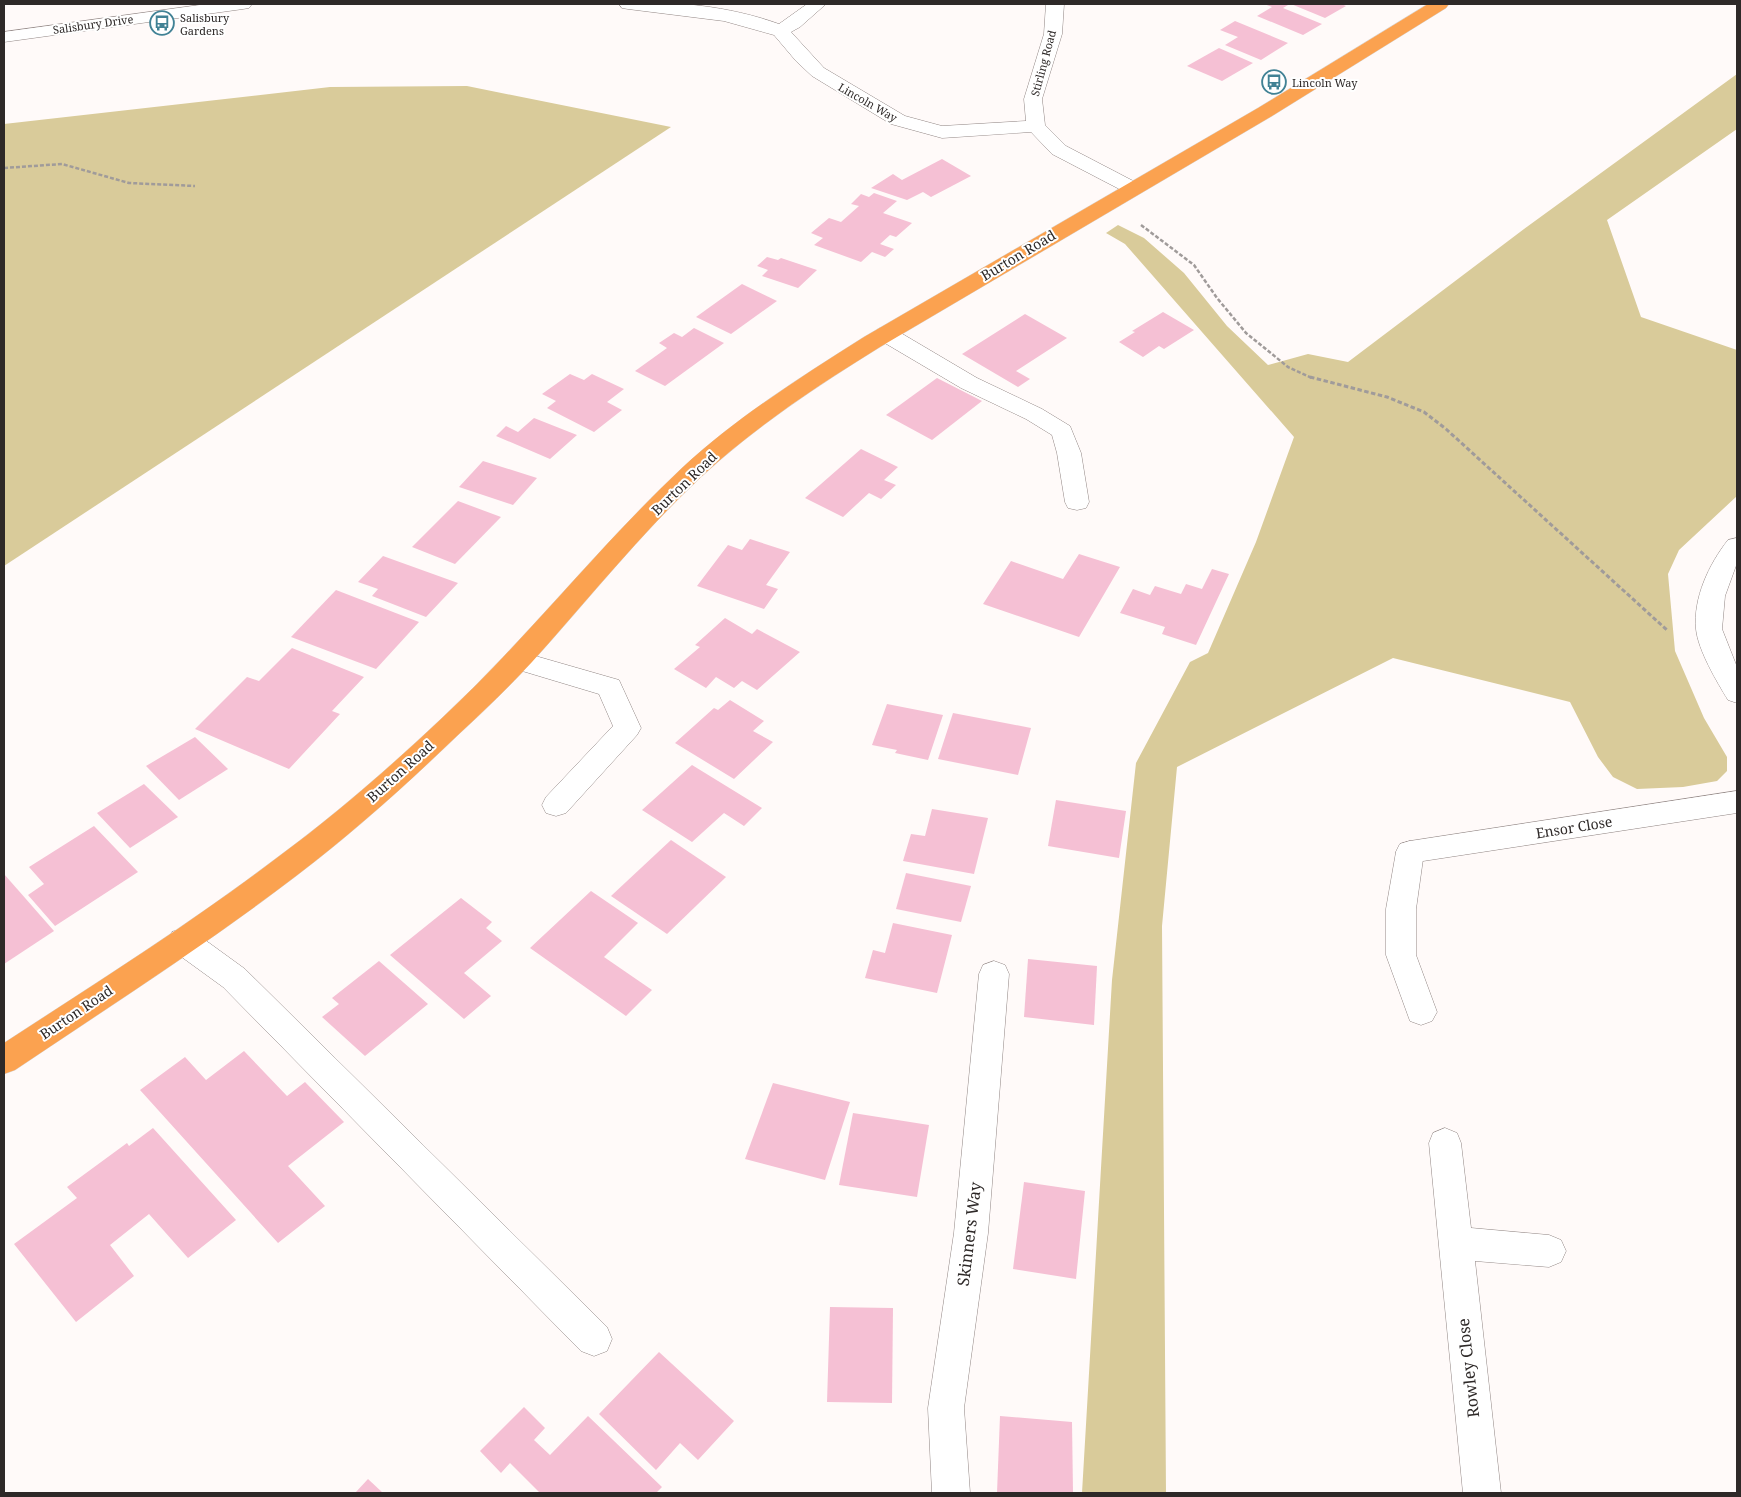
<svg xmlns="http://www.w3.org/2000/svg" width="1741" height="1497" font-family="'Noto Serif',serif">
  <rect width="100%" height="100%" fill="#fffaf9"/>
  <!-- green -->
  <g fill="#d9cb9a">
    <path d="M1737,74V129L1607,220L1641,317L1737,350V496L1679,550L1668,574L1675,651L1704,718L1727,757V771L1717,781L1683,787L1637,789L1613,777L1598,757L1570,702L1393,658L1177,767L1162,926L1166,1493H1082L1112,980L1136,763L1190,662L1208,653L1256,542L1294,437L1125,244L1106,233L1118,225L1144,238L1184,273L1227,326L1268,365L1308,354L1348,362L1524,229Z"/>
    <path d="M467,86L671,127L4,566V124L330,87Z"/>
  </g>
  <!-- building -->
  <g fill="#f5c0d4">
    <path d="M1264,4H1284L1288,5L1283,8L1322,24L1303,35L1257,16L1272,7Z"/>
    <path d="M1291,4H1341L1346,6L1325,18Z"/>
    <path d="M1235,21L1288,43L1261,60L1225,45L1238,37L1220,30Z"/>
    <path d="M1219,48L1253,63L1222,81L1187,66Z"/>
    <path d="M942,159L971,176L931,197L923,192L907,200L871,188L893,174L902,180Z"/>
    <path d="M874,193L897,201L883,213L912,223L896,237L890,235L880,244L894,249L885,257L872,252L861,262L814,245L823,238L811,233L829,218L841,222L859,206L851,204L861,194L869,197Z"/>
    <path d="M767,257L778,260L781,258L817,270L798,288L762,276L768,270L757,266Z"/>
    <path d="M742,284L777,301L731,334L696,317Z"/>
    <path d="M1163,312L1194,330L1164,349L1159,346L1143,357L1119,342L1135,332L1132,331Z"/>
    <path d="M1025,314L1067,338L1016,371L1030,379L1018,387L962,354Z"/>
    <path d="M694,328L724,343L665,386L635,371L667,348L659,343L674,333L682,337Z"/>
    <path d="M570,374L584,380L592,374L624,389L607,402L622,410L594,432L547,408L556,401L542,394Z"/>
    <path d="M937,378L982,401L932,440L886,415Z"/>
    <path d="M534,418L577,435L550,459L496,436L506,426L518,432Z"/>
    <path d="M861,449L898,467L884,480L896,485L881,499L869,493L843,517L805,498Z"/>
    <path d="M483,461L537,478L513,505L459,487Z"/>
    <path d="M458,501L501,517L455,564L412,547Z"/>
    <path d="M750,539L790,552L766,585L778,589L764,609L697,586L728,545L742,550Z"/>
    <path d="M1079,554L1120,567L1079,637L983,604L1011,561L1063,579Z"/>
    <path d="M383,556L458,583L426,617L372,596L378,589L358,582Z"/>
    <path d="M1212,569L1229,574L1196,645L1162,634L1165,627L1120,613L1133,589L1150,595L1155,586L1181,594L1186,584L1202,589Z"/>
    <path d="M336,590L419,622L376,669L291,637Z"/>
    <path d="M725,618L752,634L757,629L800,652L757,690L742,681L734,688L716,677L706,688L674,669L700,647L695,645Z"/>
    <path d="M292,648L364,677L332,711L340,714L289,769L195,729L247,677L259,681Z"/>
    <path d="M730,700L764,721L753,731L773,742L734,779L675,743L714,708L718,710Z"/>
    <path d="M887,704L943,715L928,760L895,753L897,750L872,745Z"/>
    <path d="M953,713L1031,728L1018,775L938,759Z"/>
    <path d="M195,737L228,769L179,800L146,766Z"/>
    <path d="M692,765L762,808L744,826L724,813L692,842L642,810Z"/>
    <path d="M144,784L178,817L130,848L97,813Z"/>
    <path d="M1056,800L1126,811L1119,858L1048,846Z"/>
    <path d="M932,809L988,818L974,874L903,861L911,834L925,836Z"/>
    <path d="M94,826L138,872L55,926L28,895L44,884L29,867Z"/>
    <path d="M671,840L726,877L667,934L611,896Z"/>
    <path d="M906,873L971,886L961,922L896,909Z"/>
    <path d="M4,874L54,931L4,964Z"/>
    <path d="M591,891L638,923L604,957L652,990L626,1016L530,948Z"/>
    <path d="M461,898L492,922L486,928L502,941L464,973L491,996L464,1019L390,955Z"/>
    <path d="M893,923L952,935L937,993L865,978L873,950L885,953Z"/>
    <path d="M1028,959L1097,966L1094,1025L1024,1017Z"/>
    <path d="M379,961L428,1004L365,1056L322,1017L339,1004L332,998Z"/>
    <path d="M244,1051L287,1096L305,1082L344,1122L288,1166L325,1206L278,1243L140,1090L185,1057L206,1080Z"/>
    <path d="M773,1083L850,1102L825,1180L745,1159Z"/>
    <path d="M853,1113L929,1125L917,1197L839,1185Z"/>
    <path d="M153,1128L236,1220L188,1258L149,1214L110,1245L134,1276L76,1322L14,1244L77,1198L67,1187L127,1143L129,1146Z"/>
    <path d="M1024,1182L1085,1191L1076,1279L1013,1269Z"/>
    <path d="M830,1307L893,1308L892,1403L827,1402Z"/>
    <path d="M659,1352L734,1421L698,1460L680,1443L656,1470L599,1414Z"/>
    <path d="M524,1407L545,1428L534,1440L550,1455L588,1416L662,1487L656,1493H540L510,1463L501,1473L480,1451Z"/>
    <path d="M1000,1416L1072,1422L1073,1493H997Z"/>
    <path d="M368,1479L383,1493H355Z"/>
  </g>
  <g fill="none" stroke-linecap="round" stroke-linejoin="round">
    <!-- lane casing -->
    <g stroke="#918684" stroke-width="1">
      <g id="lane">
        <path d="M886,327L894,329L977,378L1042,409L1070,426L1081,453L1089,502L1086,508L1077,510L1068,508L1065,502L1057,453L1052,435L1026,419L961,388L878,339L875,334L878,329Z"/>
        <path d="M1410,841L1420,844L1424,852L1416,909V955L1437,1012L1432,1021L1421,1025L1410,1021L1386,955V909L1396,852L1400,844Z"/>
        <path d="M183,929L194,932L245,969L607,1327L612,1339L607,1351L594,1356L581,1351L223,987L172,950L168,941L172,932Z"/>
      </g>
    </g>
    <!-- street casing -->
    <g stroke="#918684" stroke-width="1">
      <g id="street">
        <path d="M207,4H252L249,8L243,9L4,42V32Z"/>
        <path d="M619,4C672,0 729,6 779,24L807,4H826L800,27L791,32L824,68L905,116L942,126L1026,121L1024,99L1044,34L1046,4H1064L1062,34L1042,99L1045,125L1066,146L1139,184L1142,188L1139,192L1132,194L1125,192L1052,154L1031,132L942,138L891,124L812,76L796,61L774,35L724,21L628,9L622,8Z"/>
        <path d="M1737,538V563L1725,596L1722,629L1737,667V703L1728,700C1717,682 1698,650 1696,629C1693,598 1709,564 1728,540Z"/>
        <path d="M518,651L619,680L641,728L637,735L566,813L556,816L546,813L542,805L546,797L613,726L599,694L509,667L505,660L509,653Z"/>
        <path d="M1737,791V813L1410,863L1400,860L1396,852L1400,844L1410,841Z"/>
        <path d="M994,961L1005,965L1009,974L988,1233L964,1408L970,1493H932L928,1408L954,1233L979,974L983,965Z"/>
        <path d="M1445,1128L1457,1133L1461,1143L1471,1228L1549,1235L1561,1240L1566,1251L1561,1262L1549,1267L1475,1261L1501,1493H1463L1429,1143L1433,1133Z"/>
      </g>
    </g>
    <!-- highway casing -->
    <g stroke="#d9d8d8" stroke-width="1">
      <path id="highway" d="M1428,4H1449L1446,8L1272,116L880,347C817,386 755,427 701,477C640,534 588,600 532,662C509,687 484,711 459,734C407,784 354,832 296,876C206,945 110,1006 15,1070L4,1074V1043C96,983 190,924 278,857C335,815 389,768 441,719C526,640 597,548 682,468C737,417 801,377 864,337L1258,108Z"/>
    </g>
    <!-- path-far1 -->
    <g stroke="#a09b9a" stroke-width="2.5" stroke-dasharray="4 2" stroke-linecap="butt">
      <path d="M4,168L62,164L129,183L195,186"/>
      <path d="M1141,225L1194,265L1217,298L1246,333L1288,367L1312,378"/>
    </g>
    <!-- path -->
    <path stroke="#a09b9a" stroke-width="3" stroke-dasharray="4.5 2.5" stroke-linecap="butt" d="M1310,377L1387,397L1424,412L1446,429L1668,631"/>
    <!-- lane -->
    <use href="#lane" fill="#fff" fill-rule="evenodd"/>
    <!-- street -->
    <use href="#street" fill="#fff" fill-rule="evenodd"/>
    <!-- highway -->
    <use href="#highway" fill="#fba250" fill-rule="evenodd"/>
  </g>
  <!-- icons -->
  <defs>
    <g id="bus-ring" transform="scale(1.25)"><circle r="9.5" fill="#fff" stroke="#418295" stroke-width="1.5"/><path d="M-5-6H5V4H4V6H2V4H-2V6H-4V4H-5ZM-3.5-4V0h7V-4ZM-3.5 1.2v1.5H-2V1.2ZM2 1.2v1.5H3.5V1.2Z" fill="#418295"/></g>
  </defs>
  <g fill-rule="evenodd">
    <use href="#bus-ring" x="162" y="23"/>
    <use href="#bus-ring" x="1274" y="82"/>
  </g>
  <g text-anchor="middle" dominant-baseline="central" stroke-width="4" stroke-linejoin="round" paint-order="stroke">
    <!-- far-poi labels -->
    <g font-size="11" fill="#2e2928" stroke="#fff" text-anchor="start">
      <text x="180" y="17">Salisbury<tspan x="180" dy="13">Gardens</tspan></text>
      <text x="1292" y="82">Lincoln Way</text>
    </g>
    <!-- far-street labels -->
    <g font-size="11" fill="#2e2928" stroke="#fff">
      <text transform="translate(93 24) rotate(-8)">Salisbury Drive</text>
      <text transform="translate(1043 63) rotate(-75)">Stirling Road</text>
      <text transform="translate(868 102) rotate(30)">Lincoln Way</text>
    </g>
    <!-- street labels -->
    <g font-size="14" fill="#2e2928" stroke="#fff">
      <text transform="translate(1018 255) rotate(-31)">Burton Road</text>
      <text transform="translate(684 483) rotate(-44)">Burton Road</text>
      <text transform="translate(400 771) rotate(-42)">Burton Road</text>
      <text transform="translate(1574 827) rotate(-9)">Ensor Close</text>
      <text transform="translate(76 1012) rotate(-34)">Burton Road</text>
    </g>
    <!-- near-street labels -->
    <g font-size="16" fill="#2e2928" stroke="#fff">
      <text transform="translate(969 1234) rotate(-83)">Skinners Way</text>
      <text transform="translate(1468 1368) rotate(-96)">Rowley Close</text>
    </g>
  </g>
  <!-- border -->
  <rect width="1741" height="1497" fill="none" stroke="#2e2928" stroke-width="10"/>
</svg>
